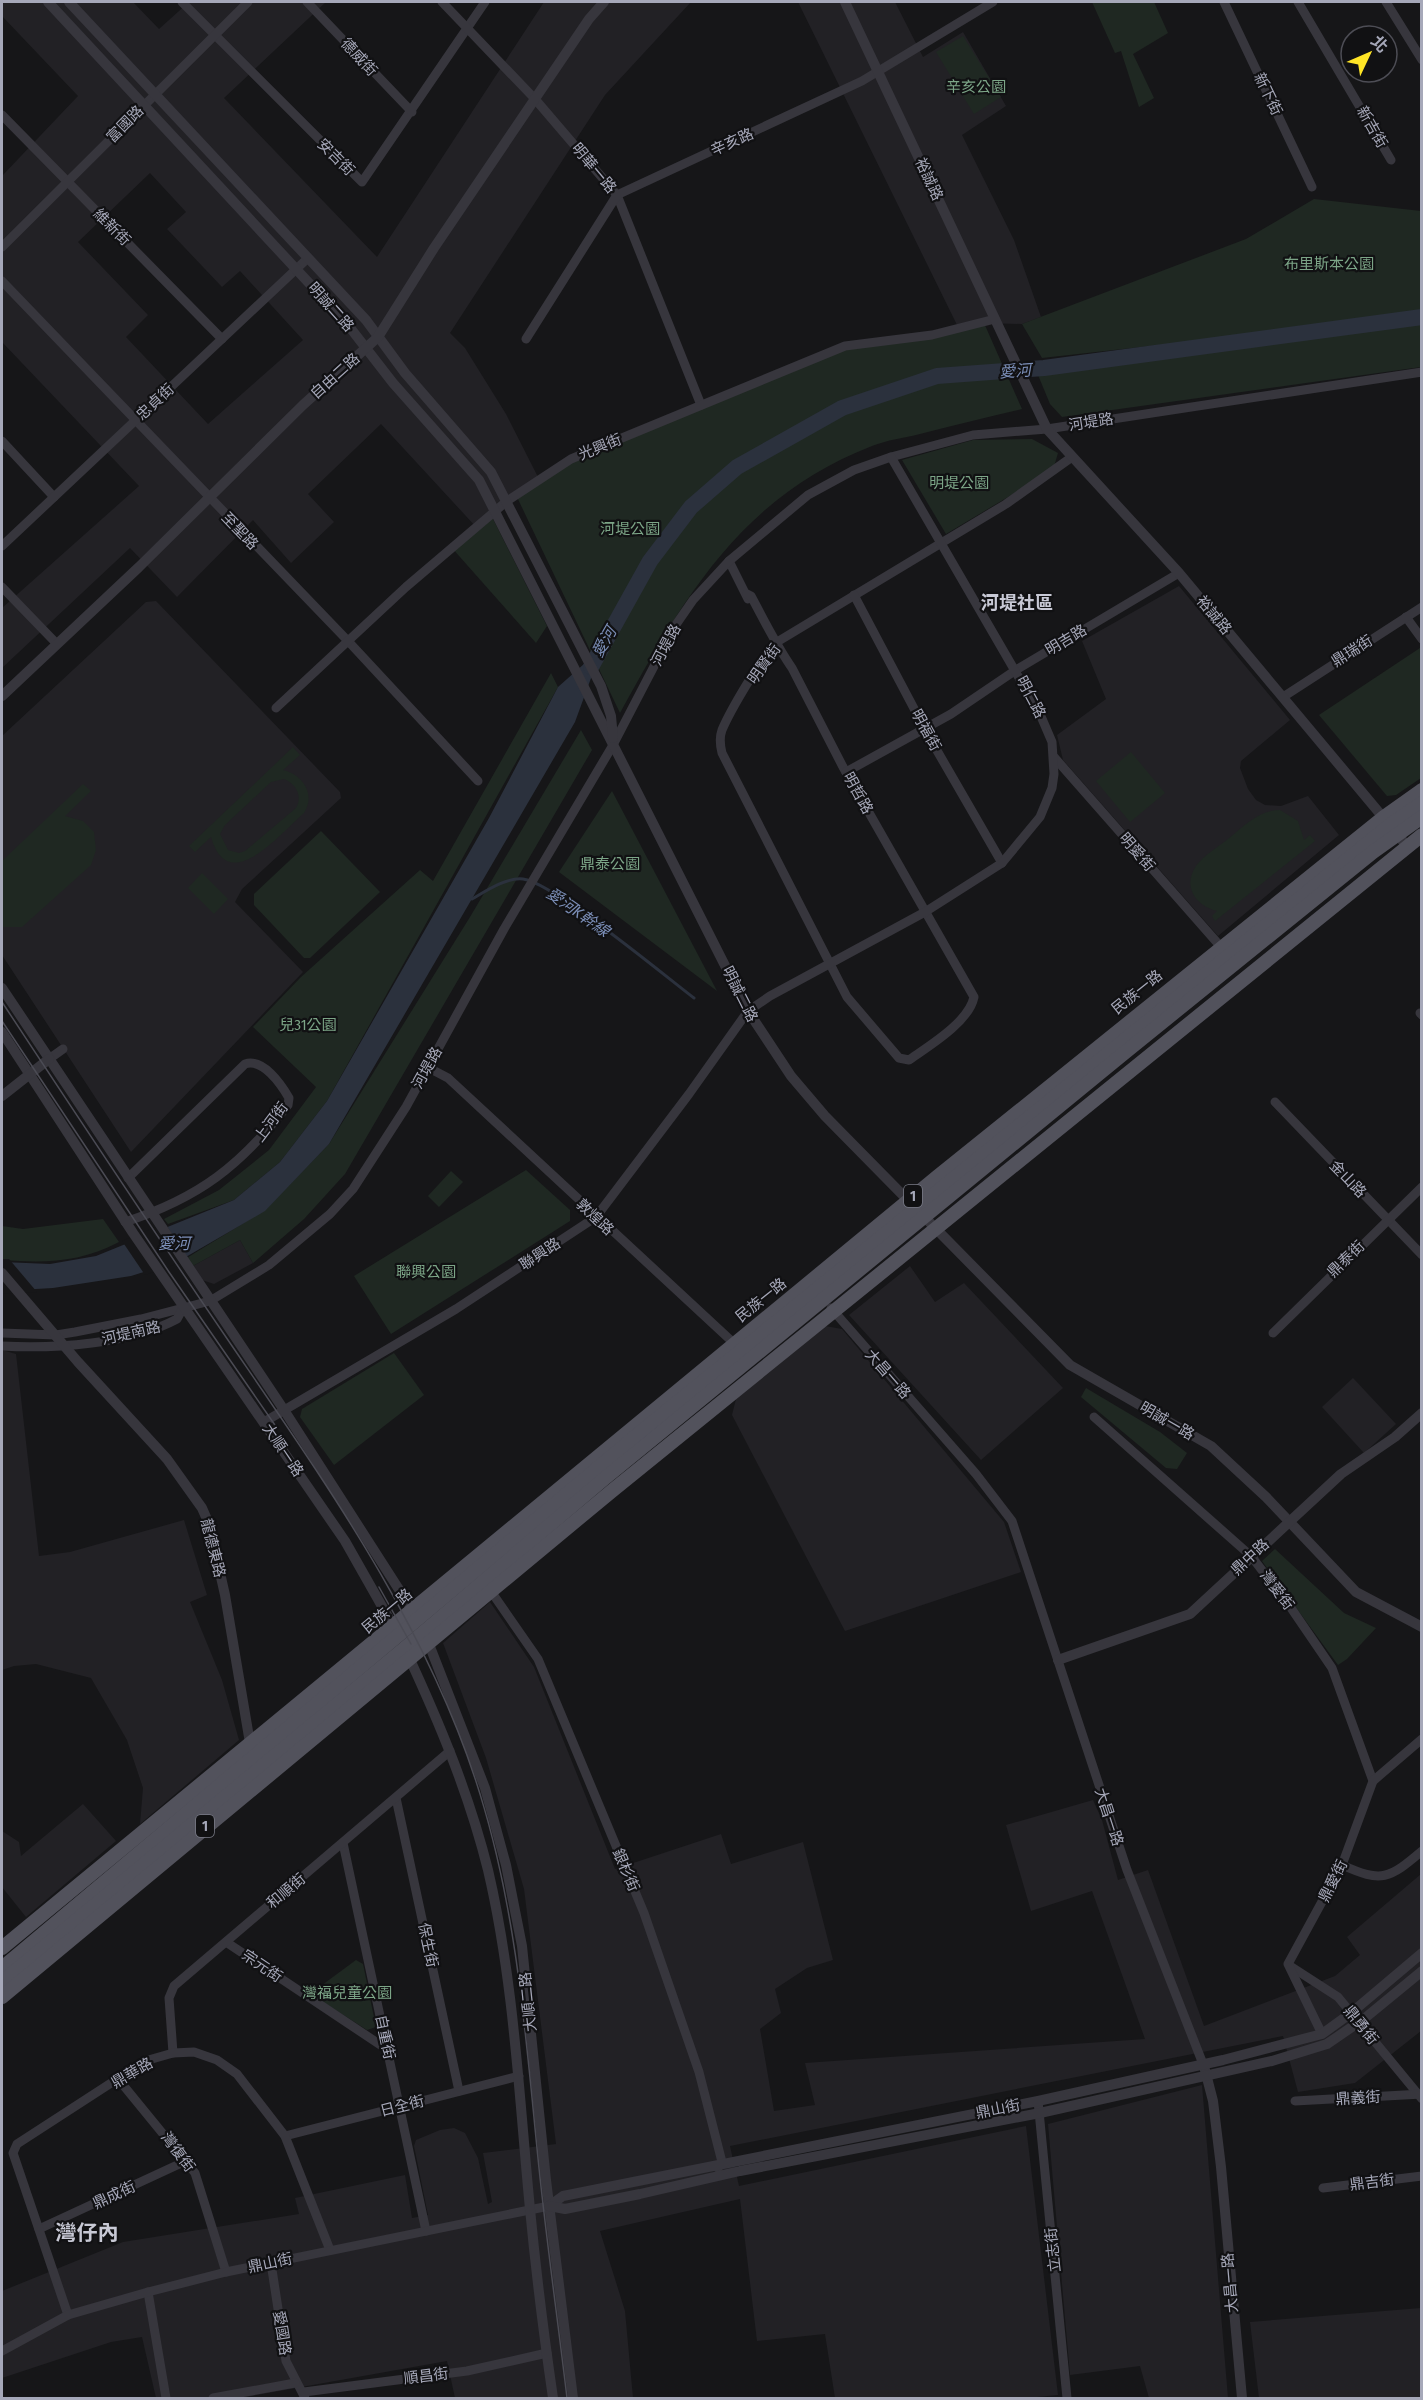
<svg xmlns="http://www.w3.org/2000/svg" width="1423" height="2400" font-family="'Fira Sans Condensed','Noto Sans TC',sans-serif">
  <rect width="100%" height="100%" fill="#161618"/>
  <!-- built -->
  <g fill="#222125" fill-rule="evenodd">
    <path d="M2,2H133L159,29L189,2H326L224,98L377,257L544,2H691L605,95L450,333L465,348L506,414L539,479L477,528L381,424L308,494L334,522L291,563L253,520L177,597L130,548L2,668V608L139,486L2,342V176L78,96L2,16ZM150,173L186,212L167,229L222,287L240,271L303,340L208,424L126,337L148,315L78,242Z"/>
    <path d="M798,2H895L923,57L963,32L1006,106L962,135L1014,240L1041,317L1022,324L984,323L959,329Z"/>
    <path d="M1179,586L1290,720L1241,761L1240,768L1248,789L1256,800L1265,805L1281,806L1308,796L1339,835L1218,936L1063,760L1057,735L1106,699L1082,641Z"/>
    <path d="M156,601L340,792L341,798L242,889L235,902L303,972L131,1152L2,955V736L146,602Z"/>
    <path d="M240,1240L253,1263L214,1284L202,1280L191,1267Z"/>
    <path d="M910,1266L935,1302L964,1283L1063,1388L981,1460L849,1315Z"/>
    <path d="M825,1326L842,1329L1004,1522L1021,1572L845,1631L732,1415L736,1399Z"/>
    <path d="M2,1350L16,1354L39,1556L70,1552L184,1520L207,1595L190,1602L222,1680L239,1740L140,1824L143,1788L127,1740L91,1678L36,1664L14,1666L2,1670Z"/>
    <path d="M1353,1378L1396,1424L1364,1453L1322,1407Z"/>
    <path d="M490,1602L534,1667L615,1869L721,1834L731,1864L803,1842L833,1960L807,1968L775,1989L781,2013L760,2029L774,2111L815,2105L805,2063L1145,2039L1092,1891L1031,1911L1006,1825L1093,1800L1102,1820L1118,1880L1148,1870L1204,2026L1335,1976L1360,1955L1347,1937L1421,1874V2031L1355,2083L1298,2092L1283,2036L730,2146L739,2186L1026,2126L1058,2395L1027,2398H835L825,2334L757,2341L740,2199L600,2231L625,2311L633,2398H455L447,2361L240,2398H156L142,2337L111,2342L2,2378V2291L123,2242L299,2214L295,2198L405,2175L412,2218L428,2215L414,2146L416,2140L440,2130L454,2128L465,2133L478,2158L488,2204L492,2202L483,2153L556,2144L524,1889L486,1758L443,1643Z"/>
    <path d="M83,1804L116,1841L26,1917L2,1887V1831L19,1842L21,1856Z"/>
    <path d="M1202,2085L1228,2398H1149L1140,2366L1070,2375L1048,2124Z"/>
    <path d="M1421,2308V2398H1259L1250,2322Z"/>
  </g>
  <!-- green -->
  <g fill="#1f2822" fill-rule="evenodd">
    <path d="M1092,2H1154L1168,33L1133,54L1154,98L1139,107L1121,51L1115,53Z"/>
    <path d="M963,36L1001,97L974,114L936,52Z"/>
    <path d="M1314,199L1421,211V313L1340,325L1042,358L1022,324L1246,239Z"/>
    <path d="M1421,321V367L1062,417L1050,404L1038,375Z"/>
    <path d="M984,323L1022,409C988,417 954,425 920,434C904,438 887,440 872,446C741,497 684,597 620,713L516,495L571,459L845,346Z"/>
    <path d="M1032,439L1058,453L1053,470L946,534L902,460L973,440Z"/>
    <path d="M491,515L547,626L536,643L452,548Z"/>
    <path d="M1420,648L1421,778L1396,795L1387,796L1319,715Z"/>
    <path d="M551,673L558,687L327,1101L280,1162L234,1200L168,1224L164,1219L219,1190L269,1150L316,1087L253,1027L301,977L420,870L433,881Z"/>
    <path d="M581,730L592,750L345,1174L304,1219L253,1263L240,1240L191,1267L185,1259L265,1210L329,1144L470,917Z"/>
    <path d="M293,747L300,755L283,770C303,775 316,794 304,813C281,833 228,898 211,837L195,852L189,846ZM284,779C296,784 303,796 296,808L245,851L239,853L228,850L220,834L225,825L271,782Z"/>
    <path d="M1131,752L1165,793L1130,822L1096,781Z"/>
    <path d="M83,784L91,791L65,816L83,821L94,832L96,850L91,865L22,927H2V861Z"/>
    <path d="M612,791L717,991L559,872Z"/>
    <path d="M1280,810L1298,821L1304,840L1310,835L1315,841L1215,921L1212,916L1217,911C1196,906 1182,887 1196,866C1204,855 1218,847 1228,839C1244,826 1259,810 1280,810Z"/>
    <path d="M321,831L380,892L310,958H304L254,905V894Z"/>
    <path d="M202,873L228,899L214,914L188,888Z"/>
    <path d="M526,1170L570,1210V1221L391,1334L354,1276Z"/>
    <path d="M451,1171L463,1182L439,1207L428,1196Z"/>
    <path d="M103,1219L119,1242C79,1263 45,1263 2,1260V1226L23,1229Z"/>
    <path d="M394,1353L424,1395L334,1465L300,1417L302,1409Z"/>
    <path d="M1086,1388L1160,1432L1187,1453L1177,1469L1166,1468L1081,1397Z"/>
    <path d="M1275,1549L1344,1613L1376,1628L1347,1659L1338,1665L1262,1561Z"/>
    <path d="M356,1960L363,1964L376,2027L367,2030L317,1998L314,1991Z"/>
  </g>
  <!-- water -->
  <path fill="#2b313d" d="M602,648L575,722L329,1144L265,1211L179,1261L131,1276L53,1288L2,1291V1262L50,1264L96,1256L234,1200L280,1162L327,1101L489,818L558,687Z"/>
  <!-- pier -->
  <g fill="#161618">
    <path d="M165,1223L188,1260L145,1275L122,1241Z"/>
    <path d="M2,1259H9L37,1292L2,1294Z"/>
  </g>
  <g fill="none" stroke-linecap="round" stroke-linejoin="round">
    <!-- stream -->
    <path stroke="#2b313d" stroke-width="3" d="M472,899C486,891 507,877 523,879C552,882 665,976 694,998"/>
    <!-- river -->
    <path stroke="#2b313d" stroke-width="16" d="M591,667L650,561L691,507L737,467L842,408L937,376L1044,368L1422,317"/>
    <!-- minor -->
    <g stroke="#37363d" stroke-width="9">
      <path d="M182,2L362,182L485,2"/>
      <path d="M307,2L412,112"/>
      <path d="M442,2L535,99L617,195L701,405"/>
      <path d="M1224,2L1312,187"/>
      <path d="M1298,2L1391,160"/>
      <path d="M1386,2L1422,60"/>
      <path d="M2,115L222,339"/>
      <path d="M2,247L248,2"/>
      <path d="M2,281L348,641L478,781"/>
      <path d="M526,339L617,195L862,81L993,2"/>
      <path d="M2,441L54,497"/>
      <path d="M2,546L308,258"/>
      <path d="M729,561L748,599"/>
      <path d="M2,587L56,643"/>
      <path d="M747,594L751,596C764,620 776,645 792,668L843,767L974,997C969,1022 929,1046 909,1060L899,1058L847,997L722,753C720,745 719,738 722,730C730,711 762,656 777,642L1006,504L1072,457"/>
      <path d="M854,595L928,735L1002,863"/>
      <path d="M1406,617L1422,639"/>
      <path d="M1283,697L1422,607"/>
      <path d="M276,708L406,587L507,501L571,459L845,346L932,335L995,319"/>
      <path d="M1054,757L1221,947"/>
      <path d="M846,772L951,714L1016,670L1179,573"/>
      <path d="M1420,1013L1422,1015"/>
      <path d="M49,1059L63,1049"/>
      <path d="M427,1067L448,1078L738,1347"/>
      <path d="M1275,1102L1422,1255"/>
      <path d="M125,1222C199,1198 240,1166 288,1105L289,1098C281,1084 263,1058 245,1064L128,1178"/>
      <path d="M831,1308L976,1474L1012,1521L1127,1870L1203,2064"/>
      <path d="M2,1333L56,1335L75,1332L141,1319L210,1301L269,1265L330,1214L353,1189L406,1107L504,929L613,745L675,626L693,600L729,561L808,495L854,470L891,457L973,435L1047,429L1422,372"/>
      <path d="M1273,1333L1422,1187"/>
      <path d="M2,1346C54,1349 131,1344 177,1319L183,1308"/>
      <path d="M1094,1417L1251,1556L1289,1605L1332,1668L1373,1781"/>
      <path d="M264,1422L456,1309L596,1217L689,1094L748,1011L770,996L925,912L1002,863L1040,817L1052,788L1054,774L1052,742L1040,714L891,457"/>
      <path d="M488,1587L538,1659L644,1913L699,2072L722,2162L718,2168"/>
      <path d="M396,1798L459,2091"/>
      <path d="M343,1843L426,2231"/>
      <path d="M1342,1865C1382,1883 1389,1879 1422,1851"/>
      <path d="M226,1942L388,2050"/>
      <path d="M1290,1966L1338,1997L1422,2099"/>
      <path d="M1322,2034L1288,1964L1342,1865L1373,1781L1422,1739"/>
      <path d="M173,2053L169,1998L174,1986L450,1751"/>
      <path d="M119,2080L195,2173L226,2272"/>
      <path d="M1038,2101L1067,2398"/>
      <path d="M1295,2101L1422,2094"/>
      <path d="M285,2136L519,2076"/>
      <path d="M1323,2188L1422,2176"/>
      <path d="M39,2229L188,2160"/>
      <path d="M271,2263L286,2361L305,2398"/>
      <path d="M148,2292L166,2398"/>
      <path d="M68,2315L13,2153L17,2144L145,2061L173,2053L194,2052L217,2060L237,2074L285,2136L330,2250"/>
      <path d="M2,2351L68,2315L148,2292L226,2272L549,2206"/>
      <path d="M304,2392L467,2371L547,2353"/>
      <path d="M213,2398L295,2383"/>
    </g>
    <!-- tertiary -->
    <g stroke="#37363d" stroke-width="10">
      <path d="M48,2L348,325L393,383L479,480L748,1011L791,1076L825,1116L1070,1365L1211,1446L1266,1497L1356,1592L1422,1627"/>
      <path d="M69,2L366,320L405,373L491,472L601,686L611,716L613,738"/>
      <path d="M845,2L1047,429L1179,573L1407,846"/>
      <path d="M2,696L139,567L303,405L378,337L434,248L589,19L604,2"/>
      <path d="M2,988L284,1410L416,1616"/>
      <path d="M2,1032L133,1233L345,1541L396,1631"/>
      <path d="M2,1096L49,1059"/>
      <path d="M2,1273L78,1362L167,1459L202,1508L209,1524L225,1595L250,1743L253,1747"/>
      <path d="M427,1639L485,1788L506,1865L522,1946L546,2180L573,2398"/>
      <path d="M407,1653C440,1724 469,1794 488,1870C514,1981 519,2096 530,2209C536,2272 544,2336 553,2398"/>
      <path d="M1058,1660L1190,1614L1341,1474L1395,1437L1422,1413"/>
      <path d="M1205,2070L1213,2101L1221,2167L1242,2398"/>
      <path d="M549,2206L563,2196L1038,2101L1223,2060L1322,2034L1351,2013L1422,1953"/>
      <path d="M549,2206L565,2209L640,2194L740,2171L1040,2113L1272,2061L1327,2044L1365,2018L1422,1971"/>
    </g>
    <!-- primary -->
    <g stroke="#52525c" stroke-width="14">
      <path d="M2,1948L937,1177L1384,817L1422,790"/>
      <path d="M2,1968L643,1430L1390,825L1422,803"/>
      <path d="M2,1982L405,1648L604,1479L1123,1054L1373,852L1422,817"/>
      <path d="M2,1997L613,1490L1422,835"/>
    </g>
    <!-- tram -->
    <g stroke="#4b4b54" stroke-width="1.5">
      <path d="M2,1002C77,1116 153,1230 230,1343C327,1485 429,1628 480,1794C518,1916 526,2042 539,2168C547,2245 558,2322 567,2398"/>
      <path d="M2,1021L169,1272L277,1428"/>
      <path d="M379,1587L411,1644"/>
    </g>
  </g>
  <g text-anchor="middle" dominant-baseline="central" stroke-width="4.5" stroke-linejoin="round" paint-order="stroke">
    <!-- shield labels -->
    <g fill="#111113" stroke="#797b87" stroke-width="1.5">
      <rect x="904" y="1185" width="18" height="22" rx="4.5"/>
      <rect x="196" y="1815" width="18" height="22" rx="4.5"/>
    </g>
    <g font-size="14" font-weight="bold" fill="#a6a8b9">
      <text x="913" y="1196">1</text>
      <text x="205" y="1826">1</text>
    </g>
    <!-- street labels -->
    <g font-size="15" fill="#a6a8b9" stroke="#111113">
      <text transform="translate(359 57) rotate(47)">德威街</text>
      <text transform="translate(1268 94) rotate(64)">新下街</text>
      <text transform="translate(125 124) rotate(-45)">富國路</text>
      <text transform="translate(1372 127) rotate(60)">新吉街</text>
      <text transform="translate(732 142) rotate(-24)">辛亥路</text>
      <text transform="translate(336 157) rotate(45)">安吉街</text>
      <text transform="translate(594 168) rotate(50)">明華一路</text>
      <text transform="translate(929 179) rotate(65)">裕誠路</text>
      <text transform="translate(112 227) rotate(45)">維新街</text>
      <text transform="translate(331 307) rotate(48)">明誠二路</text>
      <text transform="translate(335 376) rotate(-42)">自由二路</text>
      <text transform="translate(155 402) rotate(-43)">忠貞街</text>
      <text transform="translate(1091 422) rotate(-9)">河堤路</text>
      <text transform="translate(600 447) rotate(-22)">光興街</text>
      <text transform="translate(240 531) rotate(46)">至聖路</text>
      <text transform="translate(1214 615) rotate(50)">裕誠路</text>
      <text transform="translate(1066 640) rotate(-31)">明吉路</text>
      <text transform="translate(666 645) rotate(-62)">河堤路</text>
      <text transform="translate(1352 651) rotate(-32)">鼎瑞街</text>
      <text transform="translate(764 664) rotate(-55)">明賢街</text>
      <text transform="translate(1031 697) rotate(62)">明仁路</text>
      <text transform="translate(926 730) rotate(61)">明福街</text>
      <text transform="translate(858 793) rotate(61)">明哲路</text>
      <text transform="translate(1137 852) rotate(49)">明愛街</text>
      <text transform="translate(1137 992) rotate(-39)">民族一路</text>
      <text transform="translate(740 994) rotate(63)">明誠二路</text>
      <text transform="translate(427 1068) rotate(-61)">河堤路</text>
      <text transform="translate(271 1122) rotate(-53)">上河街</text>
      <text transform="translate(1348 1179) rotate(46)">金山路</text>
      <text transform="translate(595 1217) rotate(43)">敦煌路</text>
      <text transform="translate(540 1254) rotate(-33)">聯興路</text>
      <text transform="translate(1346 1259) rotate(-44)">鼎泰街</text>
      <text transform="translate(761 1300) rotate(-39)">民族一路</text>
      <text transform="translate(131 1333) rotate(-13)">河堤南路</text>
      <text transform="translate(888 1374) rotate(49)">大昌一路</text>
      <text transform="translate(1167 1421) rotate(30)">明誠一路</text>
      <text transform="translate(283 1450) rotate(56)">大順一路</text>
      <text transform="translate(213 1548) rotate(76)">龍德東路</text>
      <text transform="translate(1250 1557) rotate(-43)">鼎中路</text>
      <text transform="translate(1277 1590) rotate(53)">灣愛街</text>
      <text transform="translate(387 1611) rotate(-40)">民族一路</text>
      <text transform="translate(1109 1817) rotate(72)">大昌一路</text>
      <text transform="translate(626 1870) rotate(67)">銀杉街</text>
      <text transform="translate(1333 1881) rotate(-63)">鼎愛街</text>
      <text transform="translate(286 1891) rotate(-40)">和順街</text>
      <text transform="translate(428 1945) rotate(78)">保生街</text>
      <text transform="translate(262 1966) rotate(34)">宗元街</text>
      <text transform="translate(528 2002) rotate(-96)">大順二路</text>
      <text transform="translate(1361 2025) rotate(51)">鼎勇街</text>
      <text transform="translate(385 2037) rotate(78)">自重街</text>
      <text transform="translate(132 2073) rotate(-30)">鼎華路</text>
      <text transform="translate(1358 2098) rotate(-3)">鼎義街</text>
      <text transform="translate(402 2106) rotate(-14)">日全街</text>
      <text transform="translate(998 2109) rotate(-11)">鼎山街</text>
      <text transform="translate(178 2152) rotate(53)">灣復街</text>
      <text transform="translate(1372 2182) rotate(-7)">鼎吉街</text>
      <text transform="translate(114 2195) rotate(-25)">鼎成街</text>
      <text transform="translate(1053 2250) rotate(-96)">立志街</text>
      <text transform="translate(270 2263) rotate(-12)">鼎山街</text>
      <text transform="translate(1230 2283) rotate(-95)">大昌一路</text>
      <text transform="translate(282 2333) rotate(81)">愛國路</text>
      <text transform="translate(426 2376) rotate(-7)">順昌街</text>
    </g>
    <!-- park labels -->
    <g font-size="15" fill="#7ca587" stroke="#111113">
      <text x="976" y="87">辛亥公園</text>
      <text x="1329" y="264">布里斯本公園</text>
      <text x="959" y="483">明堤公園</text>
      <text x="630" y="529">河堤公園</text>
      <text x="610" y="864">鼎泰公園</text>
      <text x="308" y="1025">兒31公園</text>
      <text x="426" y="1272">聯興公園</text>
      <text x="347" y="1993">灣福兒童公園</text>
    </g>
    <!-- water labels -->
    <g font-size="16" font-style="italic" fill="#7b8eb7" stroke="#111113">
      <text transform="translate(1015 371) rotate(-4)">愛河</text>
      <text transform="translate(604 642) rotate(-60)">愛河</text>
      <text transform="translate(578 912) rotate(35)">愛河K幹線</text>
      <text x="174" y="1243">愛河</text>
    </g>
    <!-- quarter labels -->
    <g font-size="18" font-weight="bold" fill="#c8c9d5" stroke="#111113">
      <text x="1017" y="603">河堤社區</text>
    </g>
    <!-- district labels -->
    <g font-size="21" font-weight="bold" fill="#c8c9d5" stroke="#111113">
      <text x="87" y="2233">灣仔內</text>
    </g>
  </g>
  <!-- border -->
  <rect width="1423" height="2400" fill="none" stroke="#a6a8b9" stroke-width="6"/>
  <!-- north arrow -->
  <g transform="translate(1369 54) rotate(46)"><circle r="28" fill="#111113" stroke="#4d4d55" stroke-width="1.5"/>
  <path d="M0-4.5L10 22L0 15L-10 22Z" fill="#ffe526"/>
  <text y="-9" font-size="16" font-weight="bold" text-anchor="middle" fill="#a6a8b9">北</text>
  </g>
</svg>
